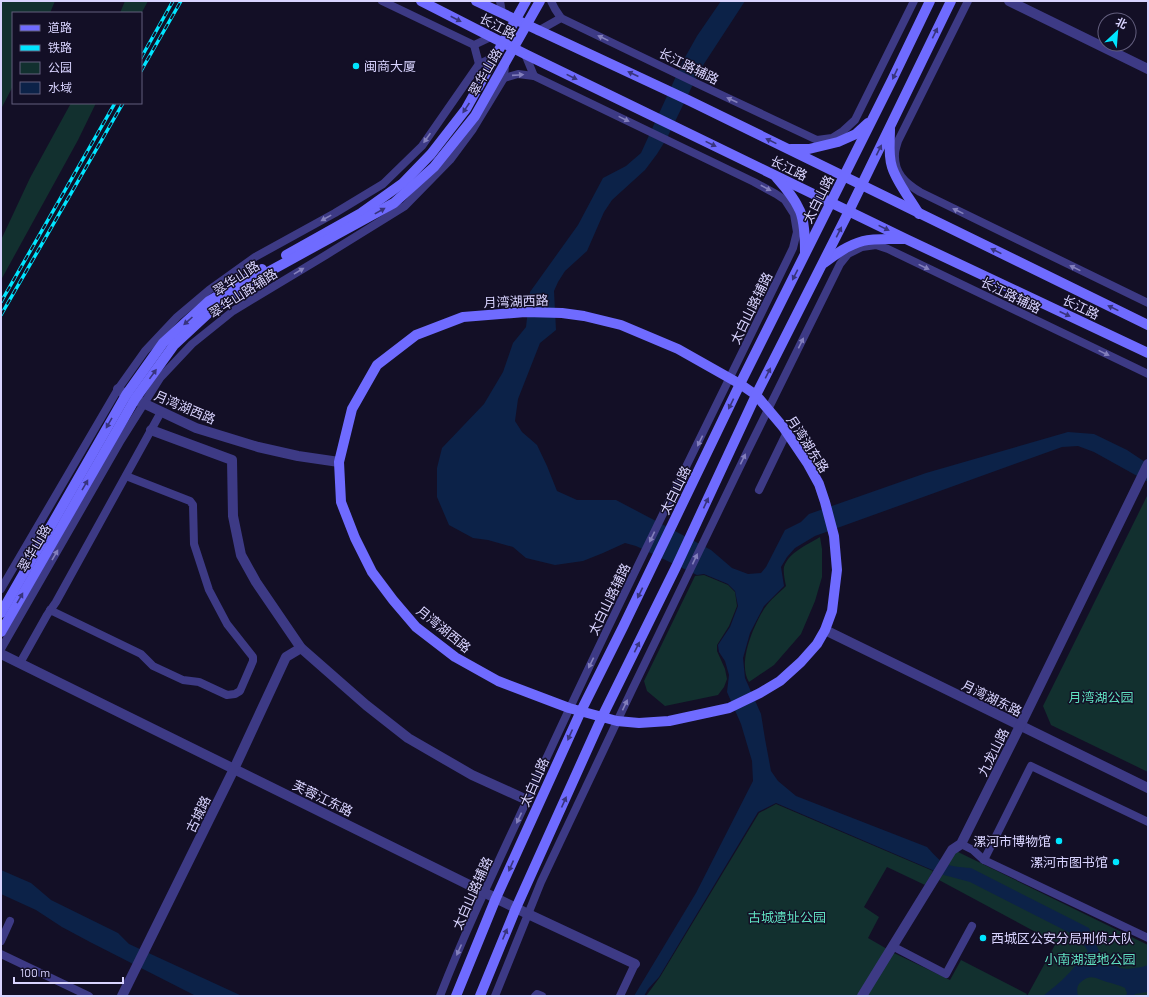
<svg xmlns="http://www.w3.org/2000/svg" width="1149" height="997" font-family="Barlow,'Noto Sans SC',sans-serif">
  <rect width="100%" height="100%" fill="#130f26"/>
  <!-- green -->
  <g fill="#12302f">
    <path d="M1,1H55L50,13H13V86L1,109Z"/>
    <path d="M125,1H148L141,14V13H120Z"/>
    <path d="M71,103H96L78,140L1,280V240L30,178Z"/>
    <path d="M1148,494V772L1051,725L1043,706Z"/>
    <path d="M820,537L822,549V577L815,601L801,634L774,665L749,682C737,663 754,625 764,609C770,600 779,593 786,586C785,581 783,573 784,567C789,552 807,545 820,537Z"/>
    <path d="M704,575L728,585L735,592L737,606L729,626L717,645V651L725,669L727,679L724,687L718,695L665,706L647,691L644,681L695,576Z"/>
    <path d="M776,804L933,871L925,885L887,867L864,907L879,917L868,938L894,953L950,980L961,960L1027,994L1026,996H646L660,977L759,813Z"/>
    <path d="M956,851L1148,945V996H1027L1056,943L939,880Z"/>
  </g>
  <!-- water -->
  <g fill="#0c2248">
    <path d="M721,1H745L700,70L667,138L657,154L645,170L612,200L604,212L587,251L565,271L558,282L554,291L556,330L540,343L518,399L515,421L522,432L537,445L547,466L557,491L577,500H616L711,550L732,568L748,574L761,573L766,567L785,530L801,522L809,514L926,473L1068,432L1094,434L1127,450L1148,464V482L1094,452L1078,446L1062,447L815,536L795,548L787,557L781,567L784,586L764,606L750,633L743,658L745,678L761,714L765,739L771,771L778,781L796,796L927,847C944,866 946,866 971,868L1089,928L1102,958L1120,968L1127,969L1142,967L1148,965L1147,992L1135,994L1134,996H1126L1127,993L1125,988C1119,985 1114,984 1107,982C1097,979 1091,973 1081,982C1076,986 1077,991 1078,996H1043C1051,989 1060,983 1067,975C1075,968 1080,958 1088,951L1078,937L970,882L944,875L776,803L758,812L659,977L648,989L644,996H634L696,893L753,781L752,761L741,724L727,692L729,675L725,661L719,652L718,645L730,627L738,606L735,591L728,584L704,574L697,575L636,546L625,543L603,553L583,561L555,565L526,558L513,547L488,540L473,538L449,525L437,497V468L442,448L484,404L503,372L513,343L526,327L530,292L578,225L603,178L626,166L641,153L683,61L697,36Z"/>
    <path d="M1,870L31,883L51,900L118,933L129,944L242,996H196L90,942L62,927L36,910L1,894Z"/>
  </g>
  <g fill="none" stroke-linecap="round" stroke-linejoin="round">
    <!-- minor -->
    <g stroke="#3d3a85" stroke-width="8">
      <path d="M382,1L474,45L491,37"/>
      <path d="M500,1L502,13"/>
      <path d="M551,1L555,9L561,18"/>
      <path d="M968,1L898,141C897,145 895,150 895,154C894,173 905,183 920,192L1148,303"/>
      <path d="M538,31L561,18L696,83L817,140L832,138L843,131L855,120L914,1"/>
      <path d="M474,45L479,64"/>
      <path d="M504,78L518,74L534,76"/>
      <path d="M759,490L787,432"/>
      <path d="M1,589L118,389L145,351L177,317L209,290L255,257L335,213L383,184L422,146L479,64L496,56"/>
      <path d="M50,610L141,654L153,666L183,680L199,682L227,695L235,694L240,691L253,661V657L227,624L209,590L194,544L193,505L190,501L126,476"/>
      <path d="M1,649L121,440L160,378L192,344L233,311L326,255L405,206L450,160L473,129L504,78L505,65"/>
      <path d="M20,663L47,615L56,602L161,412"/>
      <path d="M961,844L973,850L984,860L1148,938"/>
      <path d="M984,860L1031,766L1148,822"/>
      <path d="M1,941L10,921"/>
      <path d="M894,947L946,974L972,926"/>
      <path d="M1,954L89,996"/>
      <path d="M440,996C468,924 502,854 535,783C617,603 707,426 793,248L797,232L794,214L785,200L776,194L754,182L534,76L525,54"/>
      <path d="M495,996L541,882L631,692L748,450L840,264L848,254L862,247L876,245L888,249L1148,374"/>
      <path d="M535,996L537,994L542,996"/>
      <path d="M620,996L635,964"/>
    </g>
    <!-- tertiary -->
    <g stroke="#3d3a85" stroke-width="10">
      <path d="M1009,1L1148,69"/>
      <path d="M118,389L126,395L196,428L258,447L298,456L339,462"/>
      <path d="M151,430L232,460L233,516L241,555L256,582L301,648L366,705L408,738L472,775L527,800"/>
      <path d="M825,630L1148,788"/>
      <path d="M1,654L528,914L635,964"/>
      <path d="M122,996L234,769L286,657L301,648"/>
      <path d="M862,996L952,850L961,844L1020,726L1148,464"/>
    </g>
    <!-- secondary -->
    <g stroke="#6f6bff" stroke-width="10">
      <path d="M421,1L525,54L906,239L1148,353"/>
      <path d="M476,1L688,100L1148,325"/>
      <path d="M890,129C890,142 888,155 892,167C897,183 911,200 919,214"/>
      <path d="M791,149H809L838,142L856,134L868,123"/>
      <path d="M776,177C784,186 793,196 798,207C805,218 805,240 805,253"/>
      <path d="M286,255L361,213L403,183L431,154L466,109L526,1"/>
      <path d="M824,263C836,254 848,245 863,241C874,238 892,239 904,239"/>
      <path d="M525,312L562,313L584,316L621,325L678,349L740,384L756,395L783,427L808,464L819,484L825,502L834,536L837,570L832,611L825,630L817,644L801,662L780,681L760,693L729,708L669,721L639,723L617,721L569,708L498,681L455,657L416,627L393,600L372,572L355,538L341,502L339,462L352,409L377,365L416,335L463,317Z"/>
      <path d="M1,613L126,395L163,343L209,301L262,269"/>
      <path d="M1,632L135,399L174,345L216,306L270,271L394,203L434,167L475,116L540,1"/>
      <path d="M456,996L496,898L581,711L623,627L740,384L892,80L930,1"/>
      <path d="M480,996L516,908L602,717L676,567L756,395L849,211L951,1"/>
    </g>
    <!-- rail casing -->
    <g stroke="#00e5ff" stroke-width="3.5">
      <g id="rail">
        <path d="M141,58L173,1"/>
        <path d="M141,71L181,1"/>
        <path d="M1,302L115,103"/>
        <path d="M1,315L123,103"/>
      </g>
    </g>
    <!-- rail -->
    <use href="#rail" stroke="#130f26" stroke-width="2" stroke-dasharray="6" stroke-linecap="butt"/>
  </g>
  <!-- one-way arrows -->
  <defs><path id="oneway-solid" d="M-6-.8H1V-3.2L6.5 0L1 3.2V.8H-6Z"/></defs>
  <g fill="#38347d">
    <use href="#oneway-solid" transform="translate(456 19) rotate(27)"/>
    <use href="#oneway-solid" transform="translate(935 33) rotate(-64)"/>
    <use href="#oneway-solid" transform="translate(633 74) rotate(-155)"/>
    <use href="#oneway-solid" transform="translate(895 74) rotate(115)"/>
    <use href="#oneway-solid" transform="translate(572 77) rotate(26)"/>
    <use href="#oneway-solid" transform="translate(466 108) rotate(124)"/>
    <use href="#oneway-solid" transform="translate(771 141) rotate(-154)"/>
    <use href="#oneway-solid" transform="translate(711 144) rotate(26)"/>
    <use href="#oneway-solid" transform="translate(879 150) rotate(-64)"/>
    <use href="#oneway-solid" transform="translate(380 211) rotate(-29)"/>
    <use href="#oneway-solid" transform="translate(884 228) rotate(26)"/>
    <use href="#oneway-solid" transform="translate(839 232) rotate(-63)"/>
    <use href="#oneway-solid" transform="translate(996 251) rotate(-154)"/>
    <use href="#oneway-solid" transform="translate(795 275) rotate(117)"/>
    <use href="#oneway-solid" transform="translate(1113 308) rotate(-154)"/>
    <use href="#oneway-solid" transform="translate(1065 314) rotate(25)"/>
    <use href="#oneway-solid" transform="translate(188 321) rotate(138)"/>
    <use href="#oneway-solid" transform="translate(768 373) rotate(-63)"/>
    <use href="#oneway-solid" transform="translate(153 374) rotate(-54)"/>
    <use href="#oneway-solid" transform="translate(731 404) rotate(116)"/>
    <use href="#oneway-solid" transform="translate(109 423) rotate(120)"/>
    <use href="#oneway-solid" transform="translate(85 485) rotate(-60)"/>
    <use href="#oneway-solid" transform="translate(706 503) rotate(-65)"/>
    <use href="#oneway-solid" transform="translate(640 593) rotate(116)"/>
    <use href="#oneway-solid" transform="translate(20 598) rotate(-60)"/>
    <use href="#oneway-solid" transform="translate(637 647) rotate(-64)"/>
    <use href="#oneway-solid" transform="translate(570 735) rotate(114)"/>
    <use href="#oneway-solid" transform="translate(564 802) rotate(-66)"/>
    <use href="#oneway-solid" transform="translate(511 866) rotate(114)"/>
    <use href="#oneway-solid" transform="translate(505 934) rotate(-67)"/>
  </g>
  <g fill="#837fbc">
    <use href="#oneway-solid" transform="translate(603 38) rotate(-154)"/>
    <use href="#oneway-solid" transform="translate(518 75) rotate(-4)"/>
    <use href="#oneway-solid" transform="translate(732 100) rotate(-155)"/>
    <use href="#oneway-solid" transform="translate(624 119) rotate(26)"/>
    <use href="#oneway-solid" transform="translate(427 138) rotate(125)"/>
    <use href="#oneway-solid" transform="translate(766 188) rotate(28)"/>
    <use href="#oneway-solid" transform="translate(958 211) rotate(-154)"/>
    <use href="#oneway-solid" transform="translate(326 218) rotate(151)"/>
    <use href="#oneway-solid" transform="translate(924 267) rotate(26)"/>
    <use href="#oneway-solid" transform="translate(1075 268) rotate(-154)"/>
    <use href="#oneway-solid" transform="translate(299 271) rotate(-31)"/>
    <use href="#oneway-solid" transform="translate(801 343) rotate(-64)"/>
    <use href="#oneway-solid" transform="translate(1104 353) rotate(26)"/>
    <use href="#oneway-solid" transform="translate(700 441) rotate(116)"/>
    <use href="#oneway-solid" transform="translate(743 459) rotate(-64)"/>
    <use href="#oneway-solid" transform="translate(652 537) rotate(116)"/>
    <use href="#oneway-solid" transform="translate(55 555) rotate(-60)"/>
    <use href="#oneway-solid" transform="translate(695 559) rotate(-65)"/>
    <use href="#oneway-solid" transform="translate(591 663) rotate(116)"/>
    <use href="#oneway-solid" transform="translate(625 705) rotate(-65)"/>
    <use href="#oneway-solid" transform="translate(519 818) rotate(115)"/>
    <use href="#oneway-solid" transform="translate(459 950) rotate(114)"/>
  </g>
  <!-- markers -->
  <g fill="#00e5ff" stroke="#130f26" stroke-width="1.5">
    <circle cx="356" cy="66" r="4"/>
    <circle cx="1059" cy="841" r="4"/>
    <circle cx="1116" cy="862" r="4"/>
    <circle cx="983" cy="938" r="4"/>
  </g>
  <g text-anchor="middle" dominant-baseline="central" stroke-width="3" stroke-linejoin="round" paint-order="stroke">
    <!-- street labels -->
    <g font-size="13" fill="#d9d4ff" stroke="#130f26">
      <text transform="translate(498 26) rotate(27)">长江路</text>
      <text transform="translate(689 66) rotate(26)">长江路辅路</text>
      <text transform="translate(485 72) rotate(-60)">翠华山路</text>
      <text transform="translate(789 168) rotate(26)">长江路</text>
      <text transform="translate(818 199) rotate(-63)">太白山路</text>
      <text transform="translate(236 278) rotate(-33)">翠华山路</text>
      <text transform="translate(243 293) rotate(-33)">翠华山路辅路</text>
      <text transform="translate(1011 295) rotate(26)">长江路辅路</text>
      <text transform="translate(516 301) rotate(-2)">月湾湖西路</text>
      <text transform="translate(1081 307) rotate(25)">长江路</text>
      <text transform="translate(751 308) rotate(-64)">太白山路辅路</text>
      <text transform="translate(185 407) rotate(23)">月湾湖西路</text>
      <text transform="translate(808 444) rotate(57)">月湾湖东路</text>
      <text transform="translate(675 490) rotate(-64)">太白山路</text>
      <text transform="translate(34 548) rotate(-60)">翠华山路</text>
      <text transform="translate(609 599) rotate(-64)">太白山路辅路</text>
      <text transform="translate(444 629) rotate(39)">月湾湖西路</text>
      <text transform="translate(992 698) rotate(26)">月湾湖东路</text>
      <text transform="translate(993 752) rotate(-63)">九龙山路</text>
      <text transform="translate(534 782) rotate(-66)">太白山路</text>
      <text transform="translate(323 798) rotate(26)">芙蓉江东路</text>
      <text transform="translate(198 814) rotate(-64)">古城路</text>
      <text transform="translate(472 893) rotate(-66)">太白山路辅路</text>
    </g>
    <!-- poi labels -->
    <g font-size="13" fill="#d9d4ff" stroke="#130f26" text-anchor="start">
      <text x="364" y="66">闽商大厦</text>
      <text x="1051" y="841" text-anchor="end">漯河市博物馆</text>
      <text x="1108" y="862" text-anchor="end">漯河市图书馆</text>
      <text x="991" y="938">西城区公安分局刑侦大队</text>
    </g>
    <!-- park labels -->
    <g font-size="13" fill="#5fe0c0" stroke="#130f26">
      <text x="1101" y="697">月湾湖公园</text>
      <text x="787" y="917">古城遗址公园</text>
      <text x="1090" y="959">小南湖湿地公园</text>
    </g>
  </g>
  <!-- border -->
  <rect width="1149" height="997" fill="none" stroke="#d9d4ff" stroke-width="4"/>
  <!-- legend -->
  <rect x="12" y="12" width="130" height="92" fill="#130f26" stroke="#625e7d"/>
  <rect x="20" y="25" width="20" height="6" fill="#6f6bff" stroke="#625e7d"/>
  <text x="48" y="32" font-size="12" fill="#d9d4ff">道路</text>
  <rect x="20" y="45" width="20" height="6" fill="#00e5ff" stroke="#625e7d"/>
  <text x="48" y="52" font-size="12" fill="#d9d4ff">铁路</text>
  <rect x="20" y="62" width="20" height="12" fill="#12302f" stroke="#625e7d"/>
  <text x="48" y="72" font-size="12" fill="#d9d4ff">公园</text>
  <rect x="20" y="82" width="20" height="12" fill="#0c2248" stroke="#625e7d"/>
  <text x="48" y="92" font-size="12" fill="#d9d4ff">水域</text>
  <!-- north arrow -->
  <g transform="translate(1117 32) rotate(26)"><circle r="19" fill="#130f26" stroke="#625e7d"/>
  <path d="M0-3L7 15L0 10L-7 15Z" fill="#00e5ff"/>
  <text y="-6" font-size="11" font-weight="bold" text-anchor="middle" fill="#d9d4ff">北</text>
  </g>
  <!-- scale -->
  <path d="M14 977v6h109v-6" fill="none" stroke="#d9d4ff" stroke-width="2"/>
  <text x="20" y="977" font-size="12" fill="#d9d4ff" stroke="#130f26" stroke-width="3" paint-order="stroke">100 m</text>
</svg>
